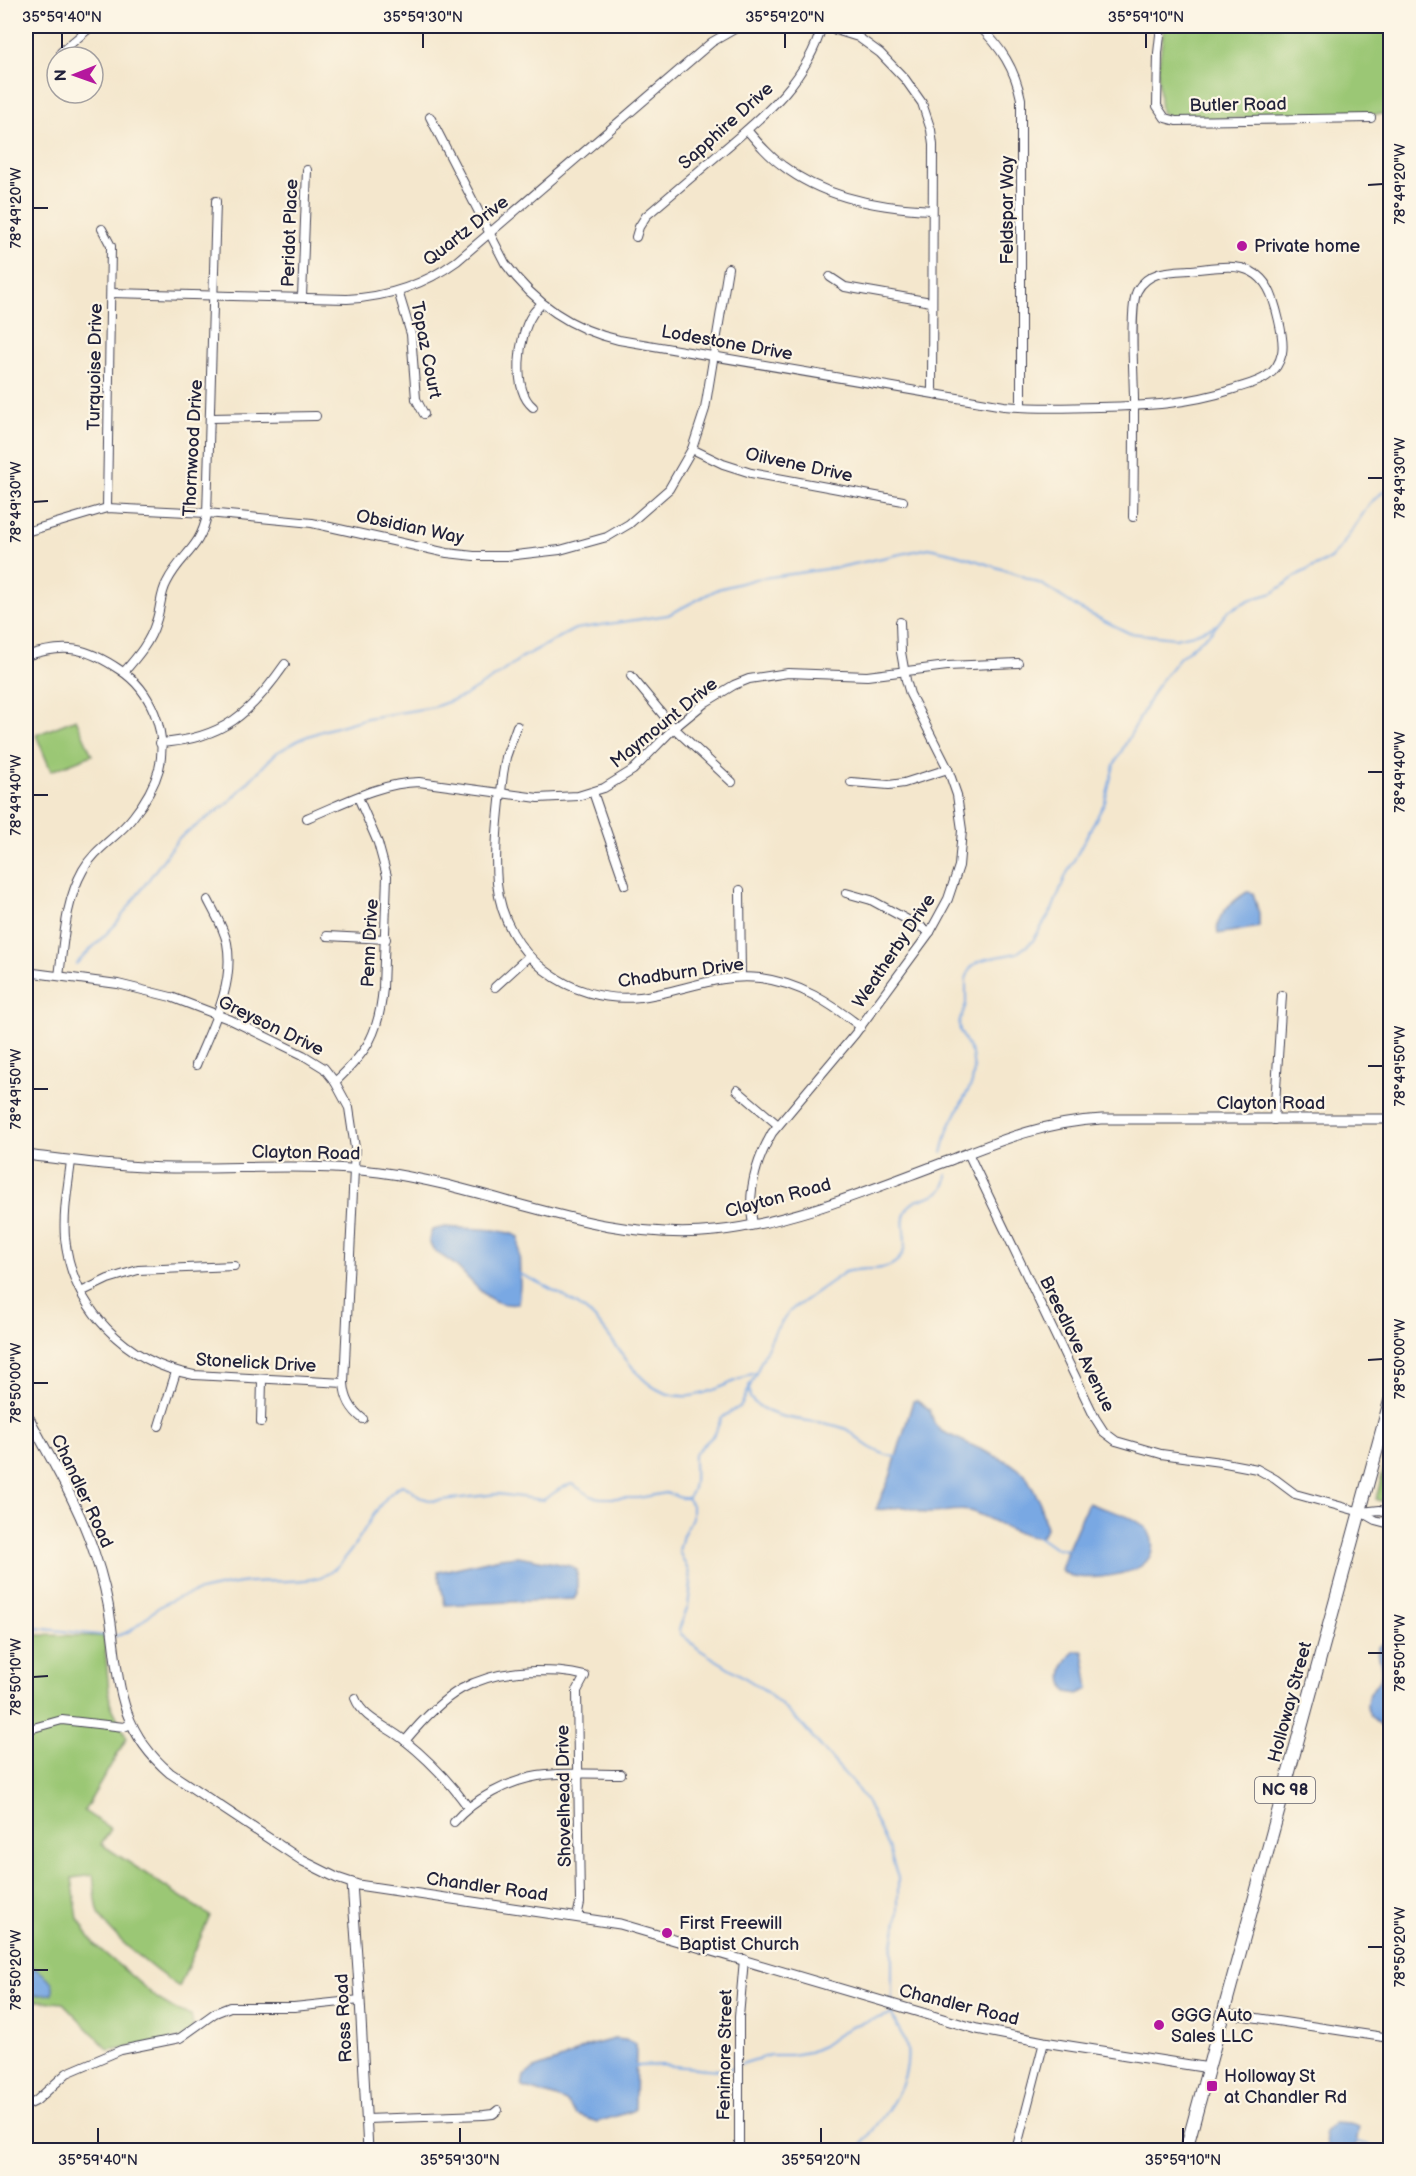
<svg xmlns="http://www.w3.org/2000/svg" width="1416" height="2176" font-family="'Balsamiq Sans',sans-serif">
  <rect width="100%" height="100%" fill="#fcf5e5"/>
  <filter id="ink" filterUnits="userSpaceOnUse"><feTurbulence type="fractalNoise" baseFrequency=".0167" numOctaves="2"/><feDisplacementMap in="SourceGraphic" scale="12" xChannelSelector="R" yChannelSelector="G"/><feConvolveMatrix kernelMatrix="1 2 1 2 8 2 1 2 1" color-interpolation-filters="sRGB"/></filter>
  <filter id="wash" filterUnits="userSpaceOnUse"><feTurbulence type="fractalNoise" baseFrequency=".008" numOctaves="4" result="noise"/><feDisplacementMap in="SourceGraphic" scale="24" xChannelSelector="R" yChannelSelector="G"/><feGaussianBlur stdDeviation="1.35" result="paint"/><feColorMatrix in="noise" values="0 0 0 0 0 0 0 0 0 0 0 0 0 0 0 0 0 1.4 0 .05"/><feComposite in="paint" operator="in"/></filter>
  <g filter="url(#wash)">
    <rect width="100%" height="100%" fill="#f4e7cd"/>
    <!-- green -->
    <g fill="#9bc775" stroke="#5e7458" stroke-width="1.5">
      <path d="M1136,26H1390V114L1176,120L1161,112L1158,71L1164,27Z"/>
      <path d="M76,719L92,755L51,771L36,735Z"/>
      <path d="M1390,1444V1505L1376,1499Z"/>
      <path d="M26,1635L104,1636L110,1703L127,1738L84,1811L111,1829L101,1844L210,1916L179,1987C160,1974 107,1934 99,1913C95,1902 95,1887 93,1875L72,1878L78,1919L94,1944L158,1999L176,2010L191,2015L193,2025L191,2037L109,2050L63,2003L26,2000Z"/>
    </g>
    <!-- water -->
    <g fill="#79a8e3" stroke="#4e658f" stroke-width="1.5">
      <path d="M1247,892L1253,893L1259,913V927L1218,934C1214,915 1233,901 1247,892Z"/>
      <path d="M445,1227C471,1230 495,1226 519,1237L520,1286L518,1304C487,1308 475,1283 456,1266C446,1257 432,1253 429,1240L432,1230Z"/>
      <path d="M916,1400L930,1410L934,1423L941,1431L1010,1463L1025,1474L1039,1500L1046,1528L1042,1536C1026,1543 988,1515 969,1511C955,1508 940,1514 926,1513C918,1512 912,1508 904,1507C894,1507 886,1511 876,1509L890,1477L913,1401Z"/>
      <path d="M1088,1503C1105,1510 1125,1513 1140,1523C1156,1534 1157,1555 1141,1566C1126,1576 1074,1584 1061,1570L1067,1551Z"/>
      <path d="M518,1556L570,1566L577,1571V1594L574,1599L445,1605L438,1572L500,1558Z"/>
      <path d="M1383,1643L1390,1644V1734C1378,1724 1361,1714 1369,1696C1372,1688 1379,1683 1381,1675C1383,1665 1377,1656 1378,1647Z"/>
      <path d="M1075,1651H1083L1089,1689L1078,1694L1067,1692C1058,1678 1063,1660 1075,1651Z"/>
      <path d="M26,1963C36,1970 59,1979 52,1994L26,1996Z"/>
      <path d="M614,2039L626,2040L636,2044L635,2109L633,2111L597,2122L577,2115L566,2102L557,2098L522,2087L524,2076L534,2069L563,2059L588,2046Z"/>
      <path d="M1334,2123L1350,2124L1359,2127L1355,2150H1328L1325,2132Z"/>
    </g>
    <g fill="none" stroke-linecap="round" stroke-linejoin="round">
      <!-- stream -->
      <g stroke="#79a8e3" stroke-width="2">
        <path d="M76,964L116,924L179,838L227,804L276,753L300,739L322,731L367,718L434,707L464,696L495,677L521,658L575,629L668,615L718,589L756,579L840,567L929,548L956,554L1020,575L1043,585L1080,609L1129,633L1175,638L1194,634L1217,625"/>
        <path d="M942,1153L948,1129L972,1083L974,1070L972,1054L960,1031L959,1023L966,1004V979L970,969L977,962L986,959L1017,953L1032,942L1052,910L1066,875L1105,802L1114,765L1157,686L1179,658L1213,630L1228,611L1249,600L1273,593L1299,574L1330,559L1341,547L1370,503L1390,486"/>
        <path d="M517,1273C539,1282 574,1300 592,1316C621,1344 640,1401 690,1396C713,1393 733,1381 754,1373"/>
        <path d="M749,1385L750,1398C774,1425 812,1417 843,1428C851,1430 855,1437 862,1442C871,1449 884,1455 896,1457"/>
        <path d="M687,1498L692,1505V1518L683,1535L679,1551L688,1570L691,1584L688,1606L679,1629L681,1634L700,1650L763,1689L781,1705L804,1727L855,1786L866,1801L889,1849L898,1878V1915L892,1951V2000"/>
        <path d="M687,1498C698,1489 693,1467 694,1454L715,1434L721,1418L741,1406L775,1331L790,1311L845,1272C863,1266 884,1274 898,1260C913,1245 898,1227 906,1211C915,1191 947,1204 947,1174"/>
        <path d="M1037,1536L1054,1548L1069,1550"/>
        <path d="M26,1627L109,1636"/>
        <path d="M115,1636C136,1633 146,1614 164,1604C185,1593 212,1588 234,1584C261,1578 309,1586 329,1573C360,1552 372,1501 402,1485L410,1489L419,1497L433,1501L498,1494L543,1500L563,1487L572,1484L591,1496L600,1498H638L666,1493L681,1498H687"/>
        <path d="M741,2064L771,2055H791L809,2052L823,2046L851,2026L892,2014"/>
        <path d="M635,2066L661,2065L719,2070H727L736,2066"/>
        <path d="M1355,2141L1386,2150"/>
        <path d="M858,2150C879,2121 912,2087 907,2049C905,2032 890,2023 892,2006"/>
      </g>
    </g>
  </g>
  <g filter="url(#ink)">
    <g fill="none" stroke-linecap="round" stroke-linejoin="round">
      <!-- minor casing -->
      <g stroke="#424051" stroke-width="10">
        <g id="minor">
          <path d="M823,26L858,37L880,53L905,79L922,103L931,130L933,145L932,393"/>
          <path d="M979,26C1001,47 1015,69 1021,99V407"/>
          <path d="M1161,26L1158,53L1157,106L1165,118L1176,121L1371,118"/>
          <path d="M61,52L92,26"/>
          <path d="M430,117L505,263C534,303 570,329 619,340L1004,406C1036,409 1067,408 1099,407C1146,406 1189,404 1234,389C1245,385 1258,383 1267,376C1275,371 1280,362 1282,353C1285,339 1275,300 1268,288C1264,281 1258,275 1252,272C1235,262 1207,269 1189,270C1169,271 1148,271 1137,291C1129,308 1134,378 1134,400C1134,439 1134,478 1133,517"/>
          <path d="M747,130C758,143 769,156 783,166C824,198 881,208 932,210"/>
          <path d="M102,229L111,246L107,508"/>
          <path d="M636,237L639,227L646,216C671,195 695,174 720,153C763,116 806,83 822,26"/>
          <path d="M830,277L845,287L931,302"/>
          <path d="M398,291L411,334L416,399L424,414"/>
          <path d="M111,293L347,299C388,297 424,285 457,261L712,42L740,26"/>
          <path d="M302,297L307,170"/>
          <path d="M533,407C512,390 518,336 532,315C534,311 538,308 541,304"/>
          <path d="M211,418L316,416"/>
          <path d="M692,449L723,464L751,473L903,501"/>
          <path d="M26,532L107,508L207,513L312,523L447,553L474,556H507L560,550L607,537L629,524L669,489L692,449L705,409L728,268"/>
          <path d="M26,656C65,643 86,647 120,670C151,690 168,732 159,769C154,787 144,803 133,817C118,837 95,848 83,870C65,902 64,940 59,976"/>
          <path d="M124,672C138,656 150,642 156,622C161,608 160,594 167,582C181,554 200,550 207,515L216,201"/>
          <path d="M631,676L674,728L732,782"/>
          <path d="M517,726L506,757L503,774C499,810 494,848 497,883C504,955 569,1005 640,997C681,992 718,973 760,978C800,983 830,1003 861,1027"/>
          <path d="M160,743C223,739 251,713 285,664"/>
          <path d="M851,782L889,785L904,783L948,769"/>
          <path d="M593,792L625,885"/>
          <path d="M307,818C344,803 379,783 419,782L538,798L578,796L604,788L633,770L674,728L706,702L734,685L749,679L788,673L867,676L947,666L1018,663"/>
          <path d="M740,890L741,977"/>
          <path d="M846,893L871,900L930,932"/>
          <path d="M327,936L386,939"/>
          <path d="M26,972L118,984L171,997L231,1020L303,1055L324,1068L335,1082L349,1108L355,1148L344,1383C345,1398 350,1409 363,1419"/>
          <path d="M495,987L529,956"/>
          <path d="M196,1065C211,1028 235,986 227,943C224,928 215,914 208,900"/>
          <path d="M335,1082C368,1051 379,1033 383,988L387,876L378,843L358,797"/>
          <path d="M737,1090L778,1125"/>
          <path d="M1274,1120L1282,995"/>
          <path d="M968,1153L1095,1418L1104,1432L1116,1441L1161,1454L1220,1462L1257,1469L1275,1479L1295,1494L1361,1512L1375,1520L1390,1524"/>
          <path d="M71,1161C68,1187 63,1212 65,1238C72,1308 126,1363 194,1375L344,1383"/>
          <path d="M753,1225C747,1193 756,1161 772,1133L855,1034L930,932L948,899L959,866L962,830L957,795L948,769L910,694L906,680L901,652L900,622"/>
          <path d="M81,1292L108,1279L138,1270L234,1266"/>
          <path d="M261,1422L262,1380"/>
          <path d="M159,1426L176,1372"/>
          <path d="M1361,1512L1380,1510L1390,1513"/>
          <path d="M355,1698C363,1719 387,1726 404,1740C428,1759 450,1782 468,1807"/>
          <path d="M26,1730L62,1720L124,1727L131,1724"/>
          <path d="M405,1741C444,1694 472,1673 534,1671C552,1671 567,1671 585,1676L577,1691L580,1903L577,1917"/>
          <path d="M454,1822C474,1799 508,1781 538,1776C565,1772 594,1774 621,1774"/>
          <path d="M1224,2013L1390,2038"/>
          <path d="M26,2106L36,2101L67,2073L121,2050L180,2038L215,2013L230,2007H294L360,2000"/>
          <path d="M366,2119L484,2115L493,2114L498,2110"/>
          <path d="M739,2150V2017L744,1959"/>
          <path d="M1016,2150L1044,2042"/>
        </g>
      </g>
      <!-- tertiary casing -->
      <g stroke="#424051" stroke-width="11">
        <g id="tertiary">
          <path d="M26,1155C75,1161 125,1168 174,1168C242,1169 311,1163 379,1172C493,1187 598,1243 715,1231C797,1222 876,1187 953,1159C1004,1139 1046,1122 1102,1119H1390"/>
          <path d="M26,1412C49,1457 78,1503 94,1552C102,1575 108,1599 111,1623C119,1684 119,1730 170,1773L303,1861L337,1878L358,1885L620,1924L977,2029L1044,2042L1209,2068"/>
          <path d="M352,1883L360,2000L368,2150"/>
        </g>
      </g>
      <!-- trunk casing -->
      <g stroke="#424051" stroke-width="14">
        <path id="trunk" d="M1186,2150L1390,1401"/>
      </g>
      <!-- minor -->
      <use href="#minor" stroke="#fff" stroke-width="8"/>
      <!-- tertiary -->
      <use href="#tertiary" stroke="#fff" stroke-width="9"/>
      <!-- trunk -->
      <use href="#trunk" stroke="#fff" stroke-width="12"/>
    </g>
  </g>
  <!-- ticks -->
  <path fill="none" stroke="#22223b" stroke-width="2" d="M62,33V48M423,33V48M785,33V48M1146,33V48M1368,185L1383,184M33,208H48M1368,478H1383M33,502L48,501M1368,772H1383M33,795H48M1368,1066H1383M33,1089H48M1368,1360L1383,1359M33,1383H48M1368,1653H1383M33,1677L48,1676M1368,1947H1383M33,1970H48M98,2128V2143M460,2128V2143M821,2128V2143M1183,2128V2143"/>
  <!-- markers -->
  <g fill="#b5179e" stroke="#fcf5e5" stroke-width="2">
    <circle cx="1242" cy="246" r="6"/>
    <circle cx="667" cy="1933" r="6"/>
    <circle cx="1159" cy="2025" r="6"/>
    <rect x="1206" y="2080" width="12" height="12" rx="3"/>
  </g>
  <g text-anchor="middle" dominant-baseline="central" stroke-width="4.5" stroke-linejoin="round" paint-order="stroke">
    <!-- shield labels -->
    <rect fill="#fcf5e5" stroke="#63616e" stroke-width="1.5" x="1255" y="1777" width="60" height="26" rx="4.5"/>
    <g font-size="16" font-weight="bold" fill="#22223b">
      <text x="1285" y="1790">NC 98</text>
    </g>
    <!-- street labels -->
    <g font-size="18" fill="#22223b" stroke="#fcf5e5">
      <text transform="translate(1238 105) rotate(-1)">Butler Road</text>
      <text transform="translate(726 126) rotate(-42)">Sapphire Drive</text>
      <text transform="translate(1007 210) rotate(-90)">Feldspar Way</text>
      <text transform="translate(466 231) rotate(-38)">Quartz Drive</text>
      <text transform="translate(290 233) rotate(-88)">Peridot Place</text>
      <text transform="translate(727 343) rotate(10)">Lodestone Drive</text>
      <text transform="translate(426 350) rotate(79)">Topaz Court</text>
      <text transform="translate(95 367) rotate(-89)">Turquoise Drive</text>
      <text transform="translate(193 448) rotate(-87)">Thornwood Drive</text>
      <text transform="translate(799 465) rotate(12)">Oilvene Drive</text>
      <text transform="translate(410 527) rotate(12)">Obsidian Way</text>
      <text transform="translate(664 723) rotate(-39)">Maymount Drive</text>
      <text transform="translate(370 943) rotate(-87)">Penn Drive</text>
      <text transform="translate(894 951) rotate(-56)">Weatherby Drive</text>
      <text transform="translate(681 973) rotate(-8)">Chadburn Drive</text>
      <text transform="translate(271 1026) rotate(26)">Greyson Drive</text>
      <text x="1271" y="1103">Clayton Road</text>
      <text transform="translate(306 1153) rotate(1)">Clayton Road</text>
      <text transform="translate(778 1198) rotate(-15)">Clayton Road</text>
      <text transform="translate(1077 1344) rotate(64)">Breedlove Avenue</text>
      <text transform="translate(256 1363) rotate(3)">Stonelick Drive</text>
      <text transform="translate(82 1491) rotate(65)">Chandler Road</text>
      <text transform="translate(1290 1702) rotate(-75)">Holloway Street</text>
      <text transform="translate(564 1796) rotate(-91)">Shovelhead Drive</text>
      <text transform="translate(487 1887) rotate(8)">Chandler Road</text>
      <text transform="translate(959 2005) rotate(14)">Chandler Road</text>
      <text transform="translate(344 2018) rotate(-93)">Ross Road</text>
      <text transform="translate(725 2055) rotate(-89)">Fenimore Street</text>
    </g>
    <!-- poi labels -->
    <g font-size="18" fill="#22223b" stroke="#fcf5e5" text-anchor="start">
      <text x="1254" y="246">Private home</text>
      <text x="679" y="1923">First Freewill<tspan x="679" dy="21">Baptist Church</tspan></text>
      <text x="1171" y="2015">GGG Auto<tspan x="1171" dy="21">Sales LLC</tspan></text>
      <text x="1224" y="2076">Holloway St<tspan x="1224" dy="21">at Chandler Rd</tspan></text>
    </g>
  </g>
  <!-- margin -->
  <rect width="1416" height="2176" fill="none" stroke="#fcf5e5" stroke-width="66"/>
  <!-- north arrow -->
  <g transform="translate(75 75) rotate(269)"><circle r="28" fill="#fcf5e5" stroke="#a5a1a1" stroke-width="1.5"/>
  <path d="M0-4.5L10 22L0 15L-10 22Z" fill="#b5179e"/>
  <text y="-9" font-size="16" font-weight="bold" text-anchor="middle" fill="#22223b">N</text>
  </g>
  <rect x="33" y="33" width="1350" height="2110" fill="none" stroke="#22223b" stroke-width="2"/>
  <g font-size="15" text-anchor="middle" fill="#22223b">
    <text x="62" y="22">35°59'40"N</text>
    <text x="423" y="22">35°59'30"N</text>
    <text x="785" y="22">35°59'20"N</text>
    <text x="1146" y="22">35°59'10"N</text>
    <text transform="translate(1400 184) rotate(-90)" y="5">78°49'20"W</text>
    <text transform="translate(16 208) rotate(-90)" y="5">78°49'20"W</text>
    <text transform="translate(1400 478) rotate(-90)" y="5">78°49'30"W</text>
    <text transform="translate(16 502) rotate(-90)" y="5">78°49'30"W</text>
    <text transform="translate(1400 772) rotate(-90)" y="5">78°49'40"W</text>
    <text transform="translate(16 795) rotate(-90)" y="5">78°49'40"W</text>
    <text transform="translate(1400 1066) rotate(-90)" y="5">78°49'50"W</text>
    <text transform="translate(16 1089) rotate(-90)" y="5">78°49'50"W</text>
    <text transform="translate(1400 1359) rotate(-90)" y="5">78°50'00"W</text>
    <text transform="translate(16 1383) rotate(-90)" y="5">78°50'00"W</text>
    <text transform="translate(1400 1653) rotate(-90)" y="5">78°50'10"W</text>
    <text transform="translate(16 1677) rotate(-90)" y="5">78°50'10"W</text>
    <text transform="translate(1400 1947) rotate(-90)" y="5">78°50'20"W</text>
    <text transform="translate(16 1970) rotate(-90)" y="5">78°50'20"W</text>
    <text x="98" y="2165">35°59'40"N</text>
    <text x="460" y="2165">35°59'30"N</text>
    <text x="821" y="2165">35°59'20"N</text>
    <text x="1183" y="2165">35°59'10"N</text>
  </g>
</svg>
